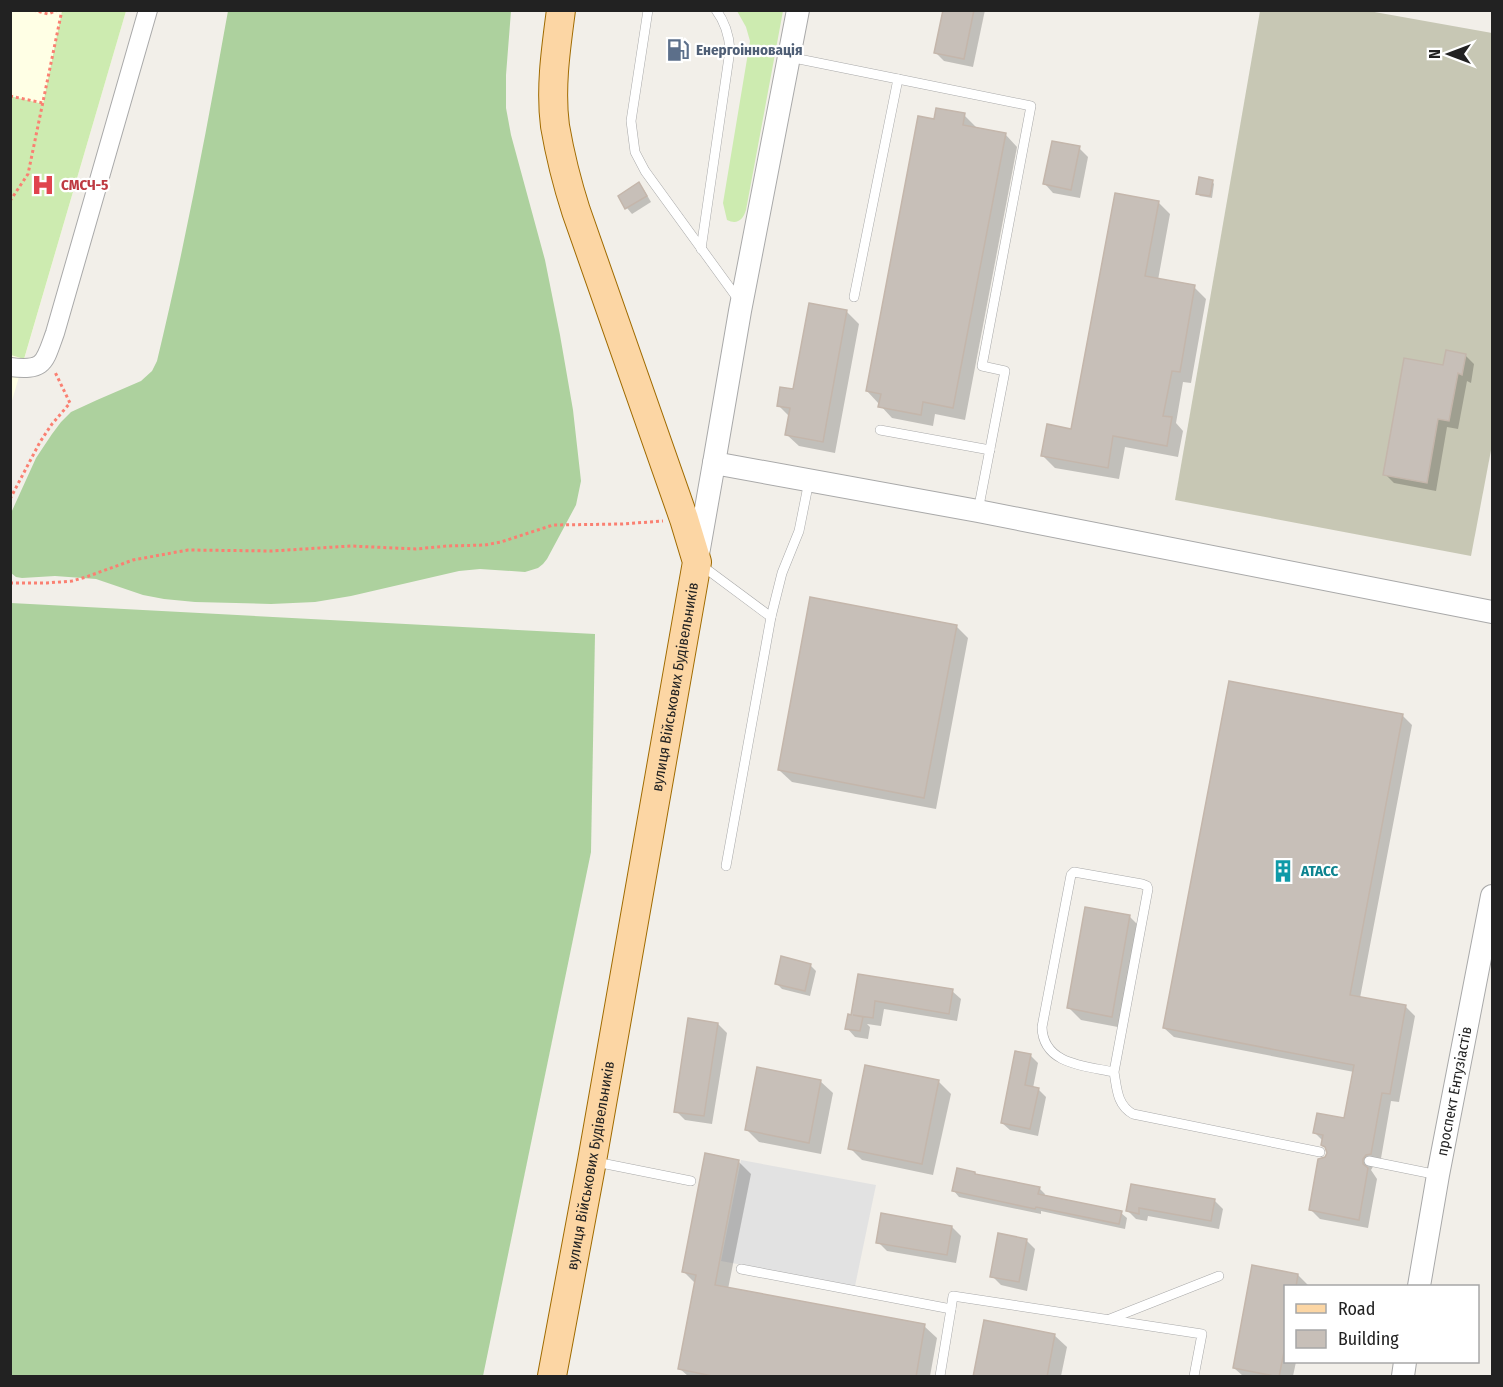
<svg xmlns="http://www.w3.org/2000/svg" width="1503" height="1387" font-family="'Fira Sans Condensed',sans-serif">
  <rect width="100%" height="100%" fill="#f2efe9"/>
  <!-- education -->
  <path fill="#ffffe5" d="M11,11H126L11,404Z"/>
  <!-- construction -->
  <path fill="#c7c7b4" d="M1260,11H1369L1492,33V445L1471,556L1175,500Z"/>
  <!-- grass -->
  <g fill="#cdebb0">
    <path d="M62,11H126L24,359L11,355L10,96L43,104Z"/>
    <path d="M737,11H783L746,210C743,220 737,225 727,220L723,203L750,41L746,27Z"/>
  </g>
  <!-- forest -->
  <g fill="#add19e">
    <path d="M228,11H511L506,75V108L511,135L545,260L560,335L573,410L581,481L576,505L547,559L543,564L538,568L525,572L480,569L459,571L351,596L315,602L271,604L195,602L164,599L143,595L96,579L55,576L22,578L16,577L11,573V513L36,458L52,434L61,422L71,412L97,400L141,381L152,371L157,361C185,245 207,128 228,11Z"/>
    <path d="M11,603L595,634L591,852L483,1376H11Z"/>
  </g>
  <!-- parking -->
  <path fill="#e2e2e2" d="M741,1160L876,1185L855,1286L721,1261Z"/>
  <!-- shadow -->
  <g fill="#0003">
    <path d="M944,10H985L973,67L944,61L935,52Z"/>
    <path d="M964,115L976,127V129L1005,134L1017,147L965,420L935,414L933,426L892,418L867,391L935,121Z"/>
    <path d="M1079,148L1088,157L1080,198L1053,193L1045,184Z"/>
    <path d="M1212,181L1214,184L1212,198L1200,196L1197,193Z"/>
    <path d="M639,184L644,190L651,202L632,214L627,208L620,196Z"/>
    <path d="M1158,202L1170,214L1158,280L1194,287L1206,299L1191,383L1183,382L1176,423L1183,431L1178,457L1125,447L1119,479L1055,468L1043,456L1072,430Z"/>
    <path d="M810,305L847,312L859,324L835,453L799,446L786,434L790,417L778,405L794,391Z"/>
    <path d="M1465,355L1474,364L1471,383L1467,381L1458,429L1447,427L1436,491L1394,483L1385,474Z"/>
    <path d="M956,626L968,638L936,809L792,782L779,770Z"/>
    <path d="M1402,715L1412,725L1360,998L1405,1006L1415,1016L1399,1102L1391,1101L1380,1164L1374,1165L1371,1170L1377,1179L1368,1228L1320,1219L1311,1210L1328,1153L1327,1149L1323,1145V1141L1315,1133L1346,1119L1354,1072L1174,1037L1164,1028Z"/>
    <path d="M1129,916L1141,928L1123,1028L1081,1020L1069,1008Z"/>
    <path d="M810,965L816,971L810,996L782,989L776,983Z"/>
    <path d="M859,976L952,991L961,999L957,1021L884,1009L881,1026L867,1024L870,1027L868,1039L855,1037L847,1028L852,1016Z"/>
    <path d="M718,1024L727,1033L712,1124L685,1120L676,1111Z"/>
    <path d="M1030,1055L1038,1063L1033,1088L1038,1089L1046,1097L1038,1136L1010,1130L1002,1123Z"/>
    <path d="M820,1081L833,1093L821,1154L759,1142L747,1130Z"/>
    <path d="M938,1081L951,1094L933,1175L862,1160L850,1148Z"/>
    <path d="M739,1162L751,1174L728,1289L924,1326L937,1338L930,1376H688L680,1369L696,1284L684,1272Z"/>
    <path d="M975,1173L977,1176L1039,1188L1045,1194L1044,1197L1121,1213L1127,1218L1125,1229L1041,1211V1214L959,1197L954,1191Z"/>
    <path d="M1132,1186L1214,1200L1223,1209L1219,1229L1148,1216L1147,1221L1136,1219L1128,1211Z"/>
    <path d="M882,1215L952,1227L961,1236L956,1263L887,1251L878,1242Z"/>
    <path d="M1026,1240L1035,1249L1027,1291L1001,1285L992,1276Z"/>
    <path d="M1253,1267L1298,1275L1309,1286H1286V1362H1296L1293,1376H1243L1234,1368Z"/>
    <path d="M1054,1335L1067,1347L1061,1376H974Z"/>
  </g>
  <!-- building -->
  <g fill="#c7bfb8" stroke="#c4b6ab" stroke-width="1.5">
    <path d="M943,10H974L964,59L934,53Z"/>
    <path d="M936,108L965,113L963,125L1006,133L953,408L923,402L921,415L878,407L881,394L866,391L918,116L934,119Z"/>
    <path d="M1052,141L1080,146L1071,190L1043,184Z"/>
    <path d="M1199,177L1213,180L1210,196L1196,194Z"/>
    <path d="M639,182L647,196L625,209L618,196Z"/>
    <path d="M1115,193L1159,201L1145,276L1195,285L1180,372L1172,371L1163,416L1172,417L1167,446L1113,436L1108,468L1041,456L1047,424L1071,429Z"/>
    <path d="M809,303L847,310L823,442L785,435L790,408L777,406L780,387L793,389Z"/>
    <path d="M1446,350L1466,354L1462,375L1458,373L1449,421L1438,419L1427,483L1383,475L1404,358L1443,365Z"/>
    <path d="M810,597L957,625L924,798L778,770Z"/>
    <path d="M1229,681L1403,714L1350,995L1406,1005L1390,1094L1382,1093L1371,1154L1366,1155L1363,1159V1164L1368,1168L1359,1220L1309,1210L1318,1159L1325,1157L1327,1153L1325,1147L1321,1145L1323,1135L1313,1133L1317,1113L1344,1118L1354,1065L1163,1028Z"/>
    <path d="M1085,907L1130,915L1112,1017L1067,1008Z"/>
    <path d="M781,956L811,964L805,991L775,984Z"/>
    <path d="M858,974L953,989L949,1014L875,1001L873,1018L853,1015L863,1017L860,1031L845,1029L848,1014L851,1015Z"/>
    <path d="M688,1018L718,1023L704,1116L674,1112Z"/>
    <path d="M1015,1051L1031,1054L1025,1085L1039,1088L1030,1129L1001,1123Z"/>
    <path d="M865,1065L939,1080L922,1164L848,1149Z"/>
    <path d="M757,1067L821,1080L809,1143L745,1130Z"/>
    <path d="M705,1153L739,1160L715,1285L925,1324L916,1377H717L678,1369L696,1275L682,1272Z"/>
    <path d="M957,1168L975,1172V1174L1040,1187L1038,1194L1122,1211L1119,1224L1036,1207L1035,1209L952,1191Z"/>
    <path d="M1131,1184L1215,1199L1211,1221L1139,1208V1214L1126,1211Z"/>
    <path d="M881,1213L952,1226L947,1255L876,1243Z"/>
    <path d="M998,1233L1027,1239L1019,1282L990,1277Z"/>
    <path d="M1252,1265L1298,1274L1296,1287H1286V1342L1279,1377L1233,1368Z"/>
    <path d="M984,1320L1055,1334L1047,1377H973Z"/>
  </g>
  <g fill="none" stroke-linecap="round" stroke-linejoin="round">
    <!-- service casing -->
    <g stroke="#a9a9a9" stroke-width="10">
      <g id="service">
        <path d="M648,10L631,121L635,152L645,171L738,299"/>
        <path d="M789,57L898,79L854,297"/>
        <path d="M898,79L1031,106L982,366L1005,371L978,511"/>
        <path d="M701,249L730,50C729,35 725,22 716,10"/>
        <path d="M880,430L990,450"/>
        <path d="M701,565L771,617L726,866"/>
        <path d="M771,617L782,573L799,531L809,481"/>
        <path d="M1114,1072L1148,889L1147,886L1142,884L1074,872L1071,875L1042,1027C1043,1065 1086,1066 1114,1072C1117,1089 1117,1105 1133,1114L1320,1152"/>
        <path d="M1369,1161L1438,1175"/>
        <path d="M596,1162L691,1181"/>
        <path d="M741,1269L951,1309L953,1296L1202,1334L1194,1376"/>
        <path d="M1110,1319L1219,1276"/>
        <path d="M940,1376L951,1309"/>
      </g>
    </g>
    <!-- minor casing -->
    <g stroke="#a9a9a9" stroke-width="20">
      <path id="minor" d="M10,367C45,371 44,363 55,333L148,10"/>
    </g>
    <!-- tertiary casing -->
    <g stroke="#a9a9a9" stroke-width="24">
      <g id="tertiary">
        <path d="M714,463L740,311L798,10"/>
        <path d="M697,560L714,463L978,511L1492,612"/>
        <path id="s1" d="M1419,1286L1438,1175L1492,896"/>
        <path d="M1403,1376L1405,1362"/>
      </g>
    </g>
    <!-- primary casing -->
    <g stroke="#a06b00" stroke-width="30">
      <g id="primary">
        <path id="s2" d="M552,1376L592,1161L697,562L684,519L576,211C567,183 560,155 555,126C550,88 556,48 561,10"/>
      </g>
    </g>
    <!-- path -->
    <g stroke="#fa8072" stroke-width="3" stroke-dasharray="3 3" stroke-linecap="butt">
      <path d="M33,10L48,14L58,10"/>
      <path d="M10,96L43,103"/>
      <path d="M10,201L28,174L62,10"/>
      <path d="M10,499L40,442L52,424L70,403L55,372"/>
      <path d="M10,583H47L72,581L86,577L133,560L188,550L272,551L351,546L416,549L447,546L485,545L501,542L553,525L622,524L663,521"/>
    </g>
    <!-- service -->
    <use href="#service" stroke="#fff" stroke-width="9"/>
    <!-- minor -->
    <use href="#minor" stroke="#fff" stroke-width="18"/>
    <!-- tertiary -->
    <use href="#tertiary" stroke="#fff" stroke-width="22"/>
    <!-- primary -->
    <use href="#primary" stroke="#fcd6a4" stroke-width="28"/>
  </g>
  <!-- icons -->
  <defs>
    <g id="fuel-bare" transform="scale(1.8)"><path d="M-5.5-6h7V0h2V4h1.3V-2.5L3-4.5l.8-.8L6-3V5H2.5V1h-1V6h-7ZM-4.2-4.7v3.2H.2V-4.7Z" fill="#5c6f8a" stroke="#fff" stroke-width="2.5" paint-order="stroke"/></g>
    <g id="hospital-bare" transform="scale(1.8)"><path d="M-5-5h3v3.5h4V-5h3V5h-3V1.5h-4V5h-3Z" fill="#e0444e" stroke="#fff" stroke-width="2.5" paint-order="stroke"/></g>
    <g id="building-bare" transform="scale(1.8)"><path d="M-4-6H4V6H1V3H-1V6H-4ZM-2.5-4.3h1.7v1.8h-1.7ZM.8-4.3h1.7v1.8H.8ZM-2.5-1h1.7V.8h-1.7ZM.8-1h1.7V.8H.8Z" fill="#0f9aa8" stroke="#fff" stroke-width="2.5" paint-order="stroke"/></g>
  </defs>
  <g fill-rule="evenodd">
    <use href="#fuel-bare" x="678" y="50"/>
    <use href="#hospital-bare" x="43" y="185"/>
    <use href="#building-bare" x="1283" y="871"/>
  </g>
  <g text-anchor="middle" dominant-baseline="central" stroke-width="4.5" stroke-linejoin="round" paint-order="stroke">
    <!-- service labels -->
    <g font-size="15" font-weight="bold" fill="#4e5e75" stroke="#fff" text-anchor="start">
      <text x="696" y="50">Енергоінновація</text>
    </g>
    <!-- health labels -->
    <g font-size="15" font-weight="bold" fill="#be3a42" stroke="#fff" text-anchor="start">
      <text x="61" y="185">СМСЧ-5</text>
    </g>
    <!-- street labels -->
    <g font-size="15" fill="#222" stroke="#fff">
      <text stroke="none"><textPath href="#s2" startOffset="700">вулиця Військових Будівельників</textPath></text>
      <text stroke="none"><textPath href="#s1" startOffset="198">проспект Ентузіастів</textPath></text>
      <text stroke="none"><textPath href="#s2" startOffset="214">вулиця Військових Будівельників</textPath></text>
    </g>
    <!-- culture labels -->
    <g font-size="15" font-weight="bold" fill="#0d838f" stroke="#fff" text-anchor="start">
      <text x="1301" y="871">АТАСС</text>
    </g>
  </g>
  <!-- border -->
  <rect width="1503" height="1387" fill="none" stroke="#222222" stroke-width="24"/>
  <!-- legend -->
  <rect x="1284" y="1285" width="195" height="78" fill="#ffffff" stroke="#a7a7a7" stroke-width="1.5"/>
  <rect x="1296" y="1304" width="30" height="9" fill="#fcd6a4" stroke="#a7a7a7" stroke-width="1.5"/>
  <text x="1338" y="1315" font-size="18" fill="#222222">Road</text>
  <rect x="1296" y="1330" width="30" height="18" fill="#c7bfb8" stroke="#a7a7a7" stroke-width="1.5"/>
  <text x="1338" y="1345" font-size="18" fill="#222222">Building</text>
  <!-- north arrow -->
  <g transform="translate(1449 54) rotate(270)" stroke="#ffffff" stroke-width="4.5" paint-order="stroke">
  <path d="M0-4.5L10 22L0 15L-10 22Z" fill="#222222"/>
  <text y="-9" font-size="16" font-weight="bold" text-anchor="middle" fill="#222222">N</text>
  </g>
</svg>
